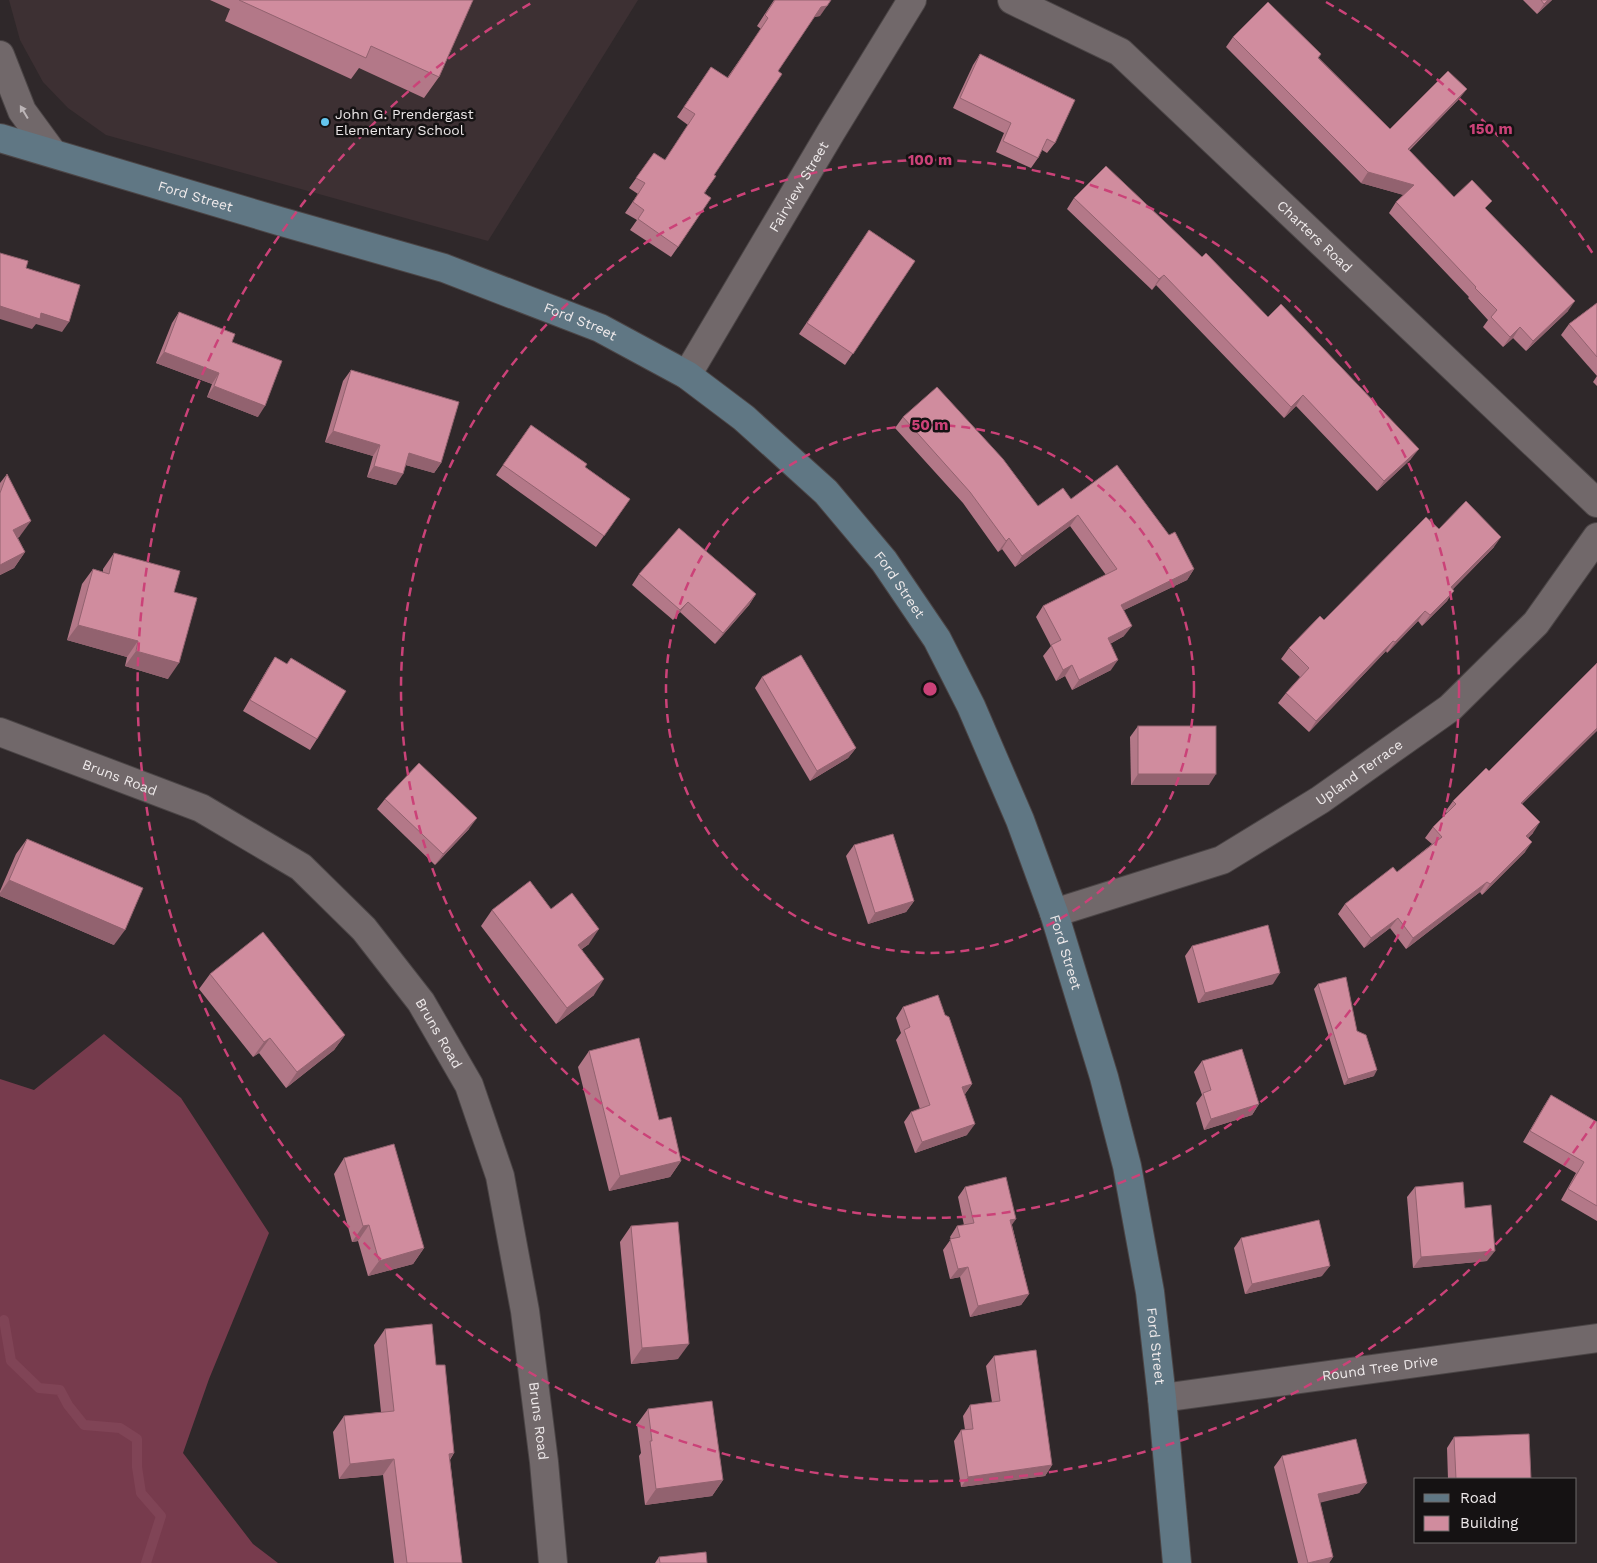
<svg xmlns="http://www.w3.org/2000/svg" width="1597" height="1563" font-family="'Work Sans',sans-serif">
  <rect width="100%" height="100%" fill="#2f282a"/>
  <!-- built -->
  <path fill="#3d3033" d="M9,0H638L488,241L106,135L68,108L43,82L20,40Z"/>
  <!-- forest -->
  <path fill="#773b4d" d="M104,1034L181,1098L269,1233L209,1379L183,1453L253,1544L278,1563H0V1079L34,1090Z"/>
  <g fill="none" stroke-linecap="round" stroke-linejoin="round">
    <!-- stream -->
    <path stroke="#804456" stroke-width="10" d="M4,1320L11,1361L39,1388L60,1390L68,1405L84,1425L120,1428L137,1439V1467L141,1493L161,1516L146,1563"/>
    <!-- street casing -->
    <g stroke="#4b4546" stroke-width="30">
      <g id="street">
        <path id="s1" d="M1012,0L1120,52L1597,503"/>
        <path d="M0,55L22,111L52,152"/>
        <path id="s2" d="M687,375L831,132L912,0"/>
        <path id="s3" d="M0,732L201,808L301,867L364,929L421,1002L469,1085L500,1176L525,1311L544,1462L553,1563"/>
        <path id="s4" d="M1054,913L1222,860L1320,800L1450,708L1536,623L1597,537"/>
        <path id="s5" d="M1162,1398L1597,1338"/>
      </g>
    </g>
    <!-- secondary casing -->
    <g stroke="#4b4546" stroke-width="30">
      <g id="secondary">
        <path id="s6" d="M0,138L279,221L444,268L600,328L687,375L744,418L826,492L884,561L937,639L971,706L1020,820L1054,913L1104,1077L1127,1166L1150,1292L1162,1398L1177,1563"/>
      </g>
    </g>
    <!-- street -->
    <use href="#street" stroke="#71686a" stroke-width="28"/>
    <!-- secondary -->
    <use href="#secondary" stroke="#607784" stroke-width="28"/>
  </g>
  <!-- wall -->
  <g fill="#b37888">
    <path d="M210,0H473L439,77L424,98L359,68L351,79L225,21L230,9Z"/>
    <path d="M774,0L820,16L814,17L778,71L714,175L678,247L671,257L630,230L637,220L625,213L638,194L629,188L654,153L665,160L688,125L677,117L711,67L727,78L761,29L757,26Z"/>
    <path d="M1523,0H1552L1537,14Z"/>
    <path d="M1233,37L1319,58L1390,129L1459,99L1409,151L1454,197L1486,209L1568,311L1526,351L1513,338L1503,347L1483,327L1488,320L1468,298L1469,297L1389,213L1396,202L1404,195L1361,183L1226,47Z"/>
    <path d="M980,54L1055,143L1047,153L1042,150L1038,158L1031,168L996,152L1004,133L953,108L973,65Z"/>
    <path d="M1074,198L1202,257L1268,317L1411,459L1377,491L1296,406L1284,418L1156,285L1152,290L1067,209Z"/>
    <path d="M869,230L915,261L845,365L799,334Z"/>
    <path d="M1597,303V376L1561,335L1569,324Z"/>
    <path d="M179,312L232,342L258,417L207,397L212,384L156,363L172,323Z"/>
    <path d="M351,370L441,463L434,473L406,465L396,485L367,477L373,456L325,442L343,381Z"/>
    <path d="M1597,376V386L1593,382Z"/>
    <path d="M903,417L1038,506L1071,499L1194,569L1187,580L1124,610V636L1110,644L1111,670L1072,690L1065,676L1056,681L1043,656L1051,646L1036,617L1043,606L1106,575L1070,526L1015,567L1002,549L998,552L963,503L895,428Z"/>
    <path d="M531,425L585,467L630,499L596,547L496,475Z"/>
    <path d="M7,474L20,536L18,538L25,552L14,568L0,575V483Z"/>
    <path d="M1439,529L1494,547L1453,589L1447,601L1422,626L1418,621L1387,653L1386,651L1309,732L1278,703L1286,693L1300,677L1281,659L1289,648Z"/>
    <path d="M114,553L174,592L168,679L125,666L127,657L67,640L82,584L93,569L103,572V569Z"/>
    <path d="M639,574L756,594L749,605L715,644L680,612L673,620L632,585Z"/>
    <path d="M275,657L287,664L291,658L317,739L310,750L243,711L268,668Z"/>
    <path d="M762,677L856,748L848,758L810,781L755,688Z"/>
    <path d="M1138,726L1209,785H1131L1130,737Z"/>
    <path d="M385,799L469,829L435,865L377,809Z"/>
    <path d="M1453,801L1522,805L1533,833L1528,838L1525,852L1482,895L1480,892L1406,949L1390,928L1364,948L1338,914L1345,904L1397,872L1432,844L1425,838L1433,827L1447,813L1445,812Z"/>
    <path d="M27,839L114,945L0,896V891L16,854Z"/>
    <path d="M854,845L914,901L906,912L868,924L846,856Z"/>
    <path d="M551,909L589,944L582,949L594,995L556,1024L481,926L492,910Z"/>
    <path d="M1192,946L1273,984L1198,1003L1185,956Z"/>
    <path d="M210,974L345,1035L334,1050L286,1088L259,1053L253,1057L199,989Z"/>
    <path d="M1318,984L1357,1031L1374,1076L1344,1085L1314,989Z"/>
    <path d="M903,1007L945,1015L972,1084L965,1094L967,1135L915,1153L904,1122L911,1112L920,1109L896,1040L901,1033L896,1018Z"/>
    <path d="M589,1051L659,1120L681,1161L670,1177L609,1191L578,1067Z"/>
    <path d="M1202,1061L1259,1104L1252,1115L1204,1130L1196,1103L1202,1095L1194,1072Z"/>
    <path d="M1551,1095L1597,1122V1221L1561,1200L1576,1173L1523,1142L1544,1106Z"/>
    <path d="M344,1158L424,1248L413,1264L368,1276L358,1241L352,1242L334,1174Z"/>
    <path d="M965,1187L1012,1225L1029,1294L1021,1305L970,1317L960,1277L950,1279L943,1250L951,1239L950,1237L957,1226L964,1225L958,1197Z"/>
    <path d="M1415,1187L1465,1208L1487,1261L1413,1268L1407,1197Z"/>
    <path d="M631,1226L678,1359L631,1364L620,1242Z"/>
    <path d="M1241,1238L1322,1276L1245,1294L1234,1248Z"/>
    <path d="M385,1329L436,1365L454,1453L450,1460L462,1563H394L383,1475L339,1479L333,1432L344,1416L381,1412L374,1345Z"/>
    <path d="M994,1356L1052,1465L1045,1476L961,1487L954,1441L961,1430H965L963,1416L970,1405L992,1402L986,1366Z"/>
    <path d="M648,1409L723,1480L712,1496L645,1505L639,1456L641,1453L637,1424Z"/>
    <path d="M1454,1437L1531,1479H1448L1447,1448Z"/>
    <path d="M1282,1456L1367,1483L1359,1493L1320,1502L1333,1557L1329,1563H1298L1274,1467Z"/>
    <path d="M659,1557L707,1563H655Z"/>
  </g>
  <!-- shaded-wall -->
  <g fill="#92626f">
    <path d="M1548,0H1552L1537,14L1544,4Z"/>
    <path d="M827,6L820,16L813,17L821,7Z"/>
    <path d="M1467,89L1459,99L1400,159L1408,149Z"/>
    <path d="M1368,172L1414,185L1407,196L1361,183Z"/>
    <path d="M1164,275L1152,290L1159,279Z"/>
    <path d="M1575,301L1568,311L1526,351L1533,341Z"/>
    <path d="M0,306L41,313L69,322L62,332L36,324L32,329L0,319Z"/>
    <path d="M1520,327L1513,338L1503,347L1510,337Z"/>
    <path d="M164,352L219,373L212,384L156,363Z"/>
    <path d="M214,386L265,406L258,417L207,397Z"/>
    <path d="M1303,395L1296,406L1284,418L1291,407Z"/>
    <path d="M333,431L380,445L373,456L325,442Z"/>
    <path d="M1419,449L1411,459L1377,491L1384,481Z"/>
    <path d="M409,453L441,463L434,473L402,464Z"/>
    <path d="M374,466L403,474L396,485L367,477Z"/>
    <path d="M1078,515L1070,526L1015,567L1022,556Z"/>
    <path d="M31,521L20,536L2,545L13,530Z"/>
    <path d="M1501,537L1494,547L1444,598L1451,587Z"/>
    <path d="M1009,538L1002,549L998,552L1006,541Z"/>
    <path d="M25,552L14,568L0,575V565Z"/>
    <path d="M1194,569L1187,580L1114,615L1121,605Z"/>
    <path d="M1454,591L1447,601L1422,626L1430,615Z"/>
    <path d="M756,594L749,605L715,644L723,633Z"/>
    <path d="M688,602L680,612L673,620L680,610Z"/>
    <path d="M1425,611L1418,621L1387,653L1395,642Z"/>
    <path d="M78,625L138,641L127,657L67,640Z"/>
    <path d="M1132,626L1124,636L1100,649L1108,638Z"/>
    <path d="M1393,641L1386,651L1309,732L1316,721Z"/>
    <path d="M136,651L179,663L168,679L125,666Z"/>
    <path d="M1118,660L1111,670L1072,690L1079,680Z"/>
    <path d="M1072,665L1065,676L1056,681L1063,670Z"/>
    <path d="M1597,728V731L1513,813L1521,803Z"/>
    <path d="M856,748L848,758L810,781L817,771Z"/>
    <path d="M1138,774H1216L1209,785H1131Z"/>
    <path d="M477,818L469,829L435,865L443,854Z"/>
    <path d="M1540,822L1533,833L1519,847L1526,836Z"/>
    <path d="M1532,842L1525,852L1482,895L1490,884Z"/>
    <path d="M9,880L125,930L114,945L0,896V893Z"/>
    <path d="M1487,882L1480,892L1406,949L1413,938Z"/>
    <path d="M914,901L906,912L868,924L875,913Z"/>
    <path d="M1398,918L1390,928L1364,948L1371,938Z"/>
    <path d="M599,929L589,944L567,960L578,945Z"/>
    <path d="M1280,973L1273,984L1198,1003L1205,993Z"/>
    <path d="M604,979L594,995L556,1024L567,1008Z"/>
    <path d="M345,1035L334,1050L286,1088L297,1072Z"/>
    <path d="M270,1038L259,1053L253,1057L264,1042Z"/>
    <path d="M1377,1070L1374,1076L1344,1085L1348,1079Z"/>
    <path d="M972,1084L965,1094L955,1098L962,1087Z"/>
    <path d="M1259,1104L1252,1115L1204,1130L1211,1119Z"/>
    <path d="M975,1124L967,1135L915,1153L922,1142Z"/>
    <path d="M681,1161L670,1177L609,1191L620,1176Z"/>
    <path d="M1016,1219L1009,1229L1010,1220Z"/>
    <path d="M369,1225L358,1241L352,1242L363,1226Z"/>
    <path d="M424,1248L413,1264L368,1276L379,1261Z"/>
    <path d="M1495,1251L1487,1261L1413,1268L1421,1257Z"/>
    <path d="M1330,1266L1322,1276L1245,1294L1252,1284Z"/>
    <path d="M968,1267L960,1277L950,1279L958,1269Z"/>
    <path d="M1029,1294L1021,1305L970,1317L978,1306Z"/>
    <path d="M689,1344L678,1359L631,1364L642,1348Z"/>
    <path d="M454,1453L443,1469L449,1454Z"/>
    <path d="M394,1459L383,1475L339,1479L350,1464Z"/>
    <path d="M1052,1465L1045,1476L961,1487L968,1477Z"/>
    <path d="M723,1480L712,1496L645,1505L656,1489Z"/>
    <path d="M1367,1483L1359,1493L1311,1505L1318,1494Z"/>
    <path d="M1333,1557L1329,1563H1308Z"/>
  </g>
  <!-- building -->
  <g fill="#d08c9e" stroke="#92626f">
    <path d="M239,0H473L439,77L371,46L366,58Z"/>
    <path d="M775,0H831L827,6L821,7L778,71L782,74L714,175L716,176L704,193L711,198L678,247L638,219L644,210L633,202L645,183L636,178L654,153L665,160L695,114L684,107L711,67L728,78L768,18L765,15Z"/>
    <path d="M1541,0H1548L1544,4Z"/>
    <path d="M1268,2L1321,54L1318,58L1390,129L1448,71L1467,89L1408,149L1454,197L1472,180L1492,201L1485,208L1575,301L1533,341L1520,327L1510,337L1491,317L1497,310L1475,288L1476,287L1396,202L1414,185L1368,172L1233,37Z"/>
    <path d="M980,54L1075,100L1055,143L1047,139L1038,158L1003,141L1011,123L960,98Z"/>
    <path d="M1106,166L1202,257L1206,253L1268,317L1281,304L1419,449L1384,481L1303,395L1291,407L1164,275L1159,279L1074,198Z"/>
    <path d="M869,230L915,261L853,354L807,323Z"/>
    <path d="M0,253L28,261L26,268L80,285L69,322L41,313L40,319L0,306Z"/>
    <path d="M1597,303V357L1569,324Z"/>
    <path d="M179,312L235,334L232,342L282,361L265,406L214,386L219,373L164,352Z"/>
    <path d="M351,370L459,402L441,463L409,453L403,474L374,466L380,445L333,431Z"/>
    <path d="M937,387L1003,459L1038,506L1063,488L1071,499L1117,465L1169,535L1175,532L1194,569L1121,605L1132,626L1108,638L1118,660L1079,680L1072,665L1063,670L1051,645L1061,640L1043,606L1117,569L1078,515L1022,556L1009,538L1006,541L970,492L903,417Z"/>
    <path d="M531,425L587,464L585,467L630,499L604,536L503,465Z"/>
    <path d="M7,474L31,521L13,530L25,552L0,565V493Z"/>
    <path d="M1466,501L1501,537L1451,587L1454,591L1430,615L1425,611L1395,642L1393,641L1316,721L1286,693L1309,668L1289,648L1320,616L1324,620L1426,517L1439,529Z"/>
    <path d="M679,528L756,594L723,633L688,602L680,610L639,574Z"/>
    <path d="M114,553L180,571L174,592L197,598L179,663L136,651L138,641L78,625L93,569L109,574Z"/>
    <path d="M801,655L856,748L817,771L762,677Z"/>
    <path d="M275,657L287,664L291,658L346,691L317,739L250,700Z"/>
    <path d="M1597,663V728L1521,803L1540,822L1526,836L1532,842L1490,884L1487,882L1413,938L1398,918L1371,938L1345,904L1393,867L1397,872L1442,837L1433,827L1456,804L1453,801L1486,768L1489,771Z"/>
    <rect x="1138" y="726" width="78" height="48"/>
    <path d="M419,763L477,818L443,854L385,799Z"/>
    <path d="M893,834L914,901L875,913L854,845Z"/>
    <path d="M27,839L143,888L125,930L9,880Z"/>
    <path d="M530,881L551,909L572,893L599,929L578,945L604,979L567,1008L492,910Z"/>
    <path d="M1268,925L1280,973L1205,993L1192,946Z"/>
    <path d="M263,932L345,1035L297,1072L270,1038L264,1042L210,974Z"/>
    <path d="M1346,977L1357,1031L1366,1035L1377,1070L1348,1079L1318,984Z"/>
    <path d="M938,995L945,1015L949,1017L972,1084L962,1087L975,1124L922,1142L911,1112L930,1105L904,1030L910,1027L903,1007Z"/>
    <path d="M639,1038L659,1120L671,1117L681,1161L620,1176L589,1051Z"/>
    <path d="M1242,1049L1259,1104L1211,1119L1203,1093L1211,1090L1202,1061Z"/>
    <path d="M1551,1095L1597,1122V1206L1568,1189L1584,1162L1530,1131Z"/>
    <path d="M394,1144L424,1248L379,1261L369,1225L363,1226L344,1158Z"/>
    <path d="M1006,1177L1016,1219L1010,1220L1029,1294L978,1306L968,1267L958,1269L950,1239L960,1237L957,1226L974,1223L965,1187Z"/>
    <path d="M1463,1182L1465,1208L1491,1205L1495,1251L1421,1257L1415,1187Z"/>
    <path d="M1319,1220L1330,1266L1252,1284L1241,1238Z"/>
    <path d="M678,1222L689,1344L642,1348L631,1226Z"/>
    <path d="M432,1324L436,1365H445L454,1453L449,1454L462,1563H407L394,1459L350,1464L344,1416L394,1411L385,1329Z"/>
    <path d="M1036,1350L1052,1465L968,1477L961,1430L973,1429L970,1405L1000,1401L994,1356Z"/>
    <path d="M712,1401L723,1480L656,1489L650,1441H652L648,1409Z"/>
    <path d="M1529,1434L1531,1479H1456L1454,1437Z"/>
    <path d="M1356,1439L1367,1483L1318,1494L1333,1557L1308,1563L1282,1456Z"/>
    <path d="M706,1552L707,1563H660L659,1557Z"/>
  </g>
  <!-- one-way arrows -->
  <defs><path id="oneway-solid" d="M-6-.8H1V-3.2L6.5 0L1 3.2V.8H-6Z" transform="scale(1.25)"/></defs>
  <use fill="#bcb5b7" href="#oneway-solid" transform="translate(24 112) rotate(-121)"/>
  <!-- distance rings -->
  <g fill="none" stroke="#cb4278" stroke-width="2.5" stroke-dasharray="9 6">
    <circle cx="930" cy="689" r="264"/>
    <circle cx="930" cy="689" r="529"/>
    <path d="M1595 1121A793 793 0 1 1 533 2M1326 2A793 793 0 0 1 1595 257"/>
  </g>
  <!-- markers -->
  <circle fill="#64c5ee" stroke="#151213" stroke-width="2" cx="325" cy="122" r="5"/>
  <g text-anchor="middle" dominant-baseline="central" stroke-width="5" stroke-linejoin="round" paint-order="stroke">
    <!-- poi labels -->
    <g font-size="14" fill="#eee9ea" stroke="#151213" text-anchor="start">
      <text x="335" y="114">John G. Prendergast<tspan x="335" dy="16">Elementary School</tspan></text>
    </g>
    <!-- street labels -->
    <g font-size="14" fill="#eee9ea" stroke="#151213">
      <text stroke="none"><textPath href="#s2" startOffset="219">Fairview Street</textPath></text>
      <text stroke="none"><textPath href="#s6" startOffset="204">Ford Street</textPath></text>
      <text stroke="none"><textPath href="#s1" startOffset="388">Charters Road</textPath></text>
      <text stroke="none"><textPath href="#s6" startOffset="609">Ford Street</textPath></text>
      <text stroke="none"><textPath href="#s6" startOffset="1029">Ford Street</textPath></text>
      <text stroke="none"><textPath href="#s4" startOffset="339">Upland Terrace</textPath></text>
      <text stroke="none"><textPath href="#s3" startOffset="128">Bruns Road</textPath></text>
      <text stroke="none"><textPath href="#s6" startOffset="1434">Ford Street</textPath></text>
      <text stroke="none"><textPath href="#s3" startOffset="548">Bruns Road</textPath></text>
      <text stroke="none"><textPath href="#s6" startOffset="1839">Ford Street</textPath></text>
      <text stroke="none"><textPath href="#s5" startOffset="220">Round Tree Drive</textPath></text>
      <text stroke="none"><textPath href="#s3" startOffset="952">Bruns Road</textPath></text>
    </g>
  </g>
  <circle cx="930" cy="689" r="8" fill="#cb4278" stroke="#151213" stroke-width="2.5"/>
  <g font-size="15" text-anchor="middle" font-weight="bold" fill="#cb4278" stroke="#151213" stroke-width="5" stroke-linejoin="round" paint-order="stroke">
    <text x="1491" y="134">150 m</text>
    <text x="930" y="165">100 m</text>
    <text x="930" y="430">50 m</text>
  </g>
  <!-- legend -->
  <rect x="1414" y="1478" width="162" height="65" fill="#151213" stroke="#6c6869"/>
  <rect x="1424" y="1494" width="25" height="8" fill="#607784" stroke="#6c6869"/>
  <text x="1460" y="1503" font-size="15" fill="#eee9ea">Road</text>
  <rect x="1424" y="1516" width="25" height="15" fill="#d08c9e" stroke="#6c6869"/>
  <text x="1460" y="1528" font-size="15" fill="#eee9ea">Building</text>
</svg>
